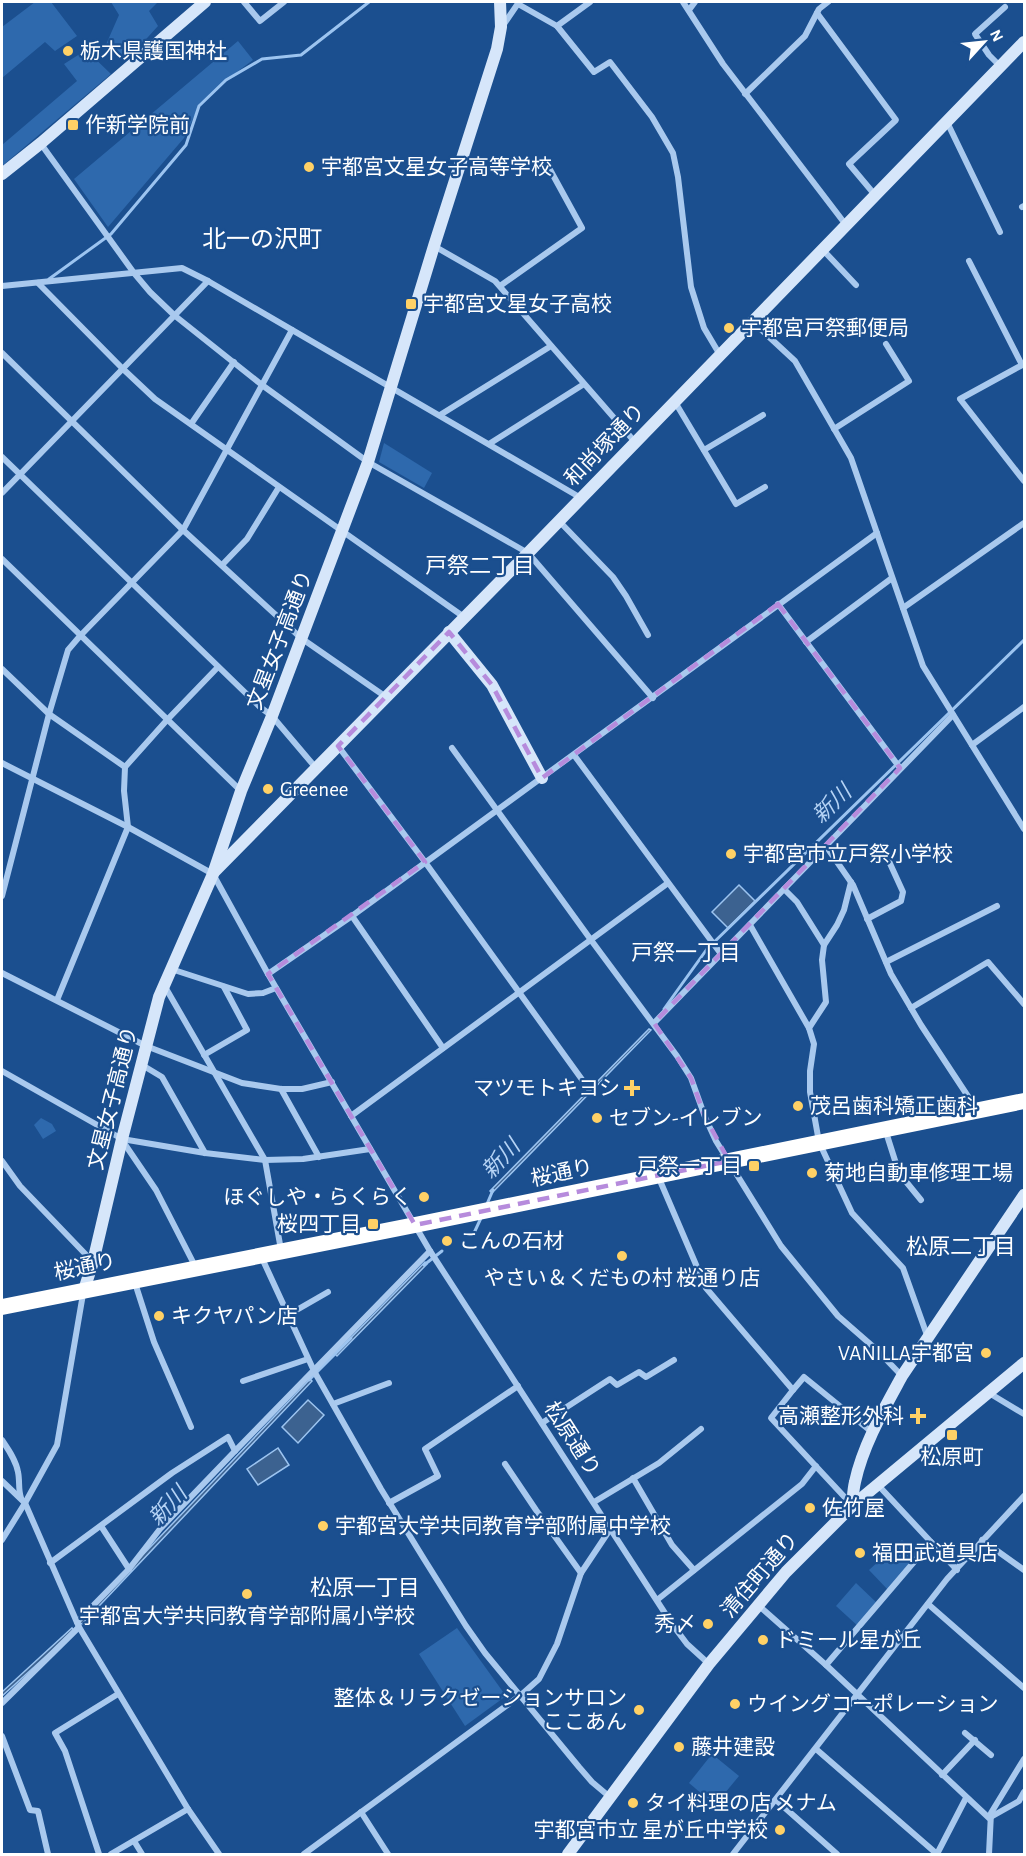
<svg xmlns="http://www.w3.org/2000/svg" width="1026" height="1856" font-family="'Alegreya Sans','Noto Sans JP',sans-serif">
  <rect width="100%" height="100%" fill="#1b4f8f"/>
  <!-- green -->
  <g fill="#2e69ad">
    <path d="M35,2H51L77,36L55,51L45,42L2,78V27Z"/>
    <path d="M111,2H156L157,3L149,11L158,26L128,59L104,49L119,15Z"/>
    <path d="M238,41L253,60L226,80L199,106L184,138L108,227L74,179Z"/>
    <path d="M86,50L111,74L2,166V145L77,81L64,64Z"/>
    <path d="M384,443L432,473L424,488L379,462Z"/>
    <path d="M41,1118L52,1124L56,1131L43,1139L34,1125Z"/>
    <path d="M902,1540L918,1556L889,1591L869,1570Z"/>
    <path d="M856,1583L878,1604L859,1627L836,1606Z"/>
    <path d="M457,1628L506,1696L465,1726L419,1654Z"/>
    <path d="M712,1754L739,1776L715,1805L689,1783Z"/>
  </g>
  <!-- water -->
  <g fill="#3c6290" stroke="#9cc4f0" stroke-width="1.5">
    <path d="M739,885L755,901L728,928L712,912Z"/>
    <path d="M649,1029L651,1030L492,1193L490,1191Z"/>
    <path d="M425,1262L427,1264L337,1356L335,1354Z"/>
    <path d="M310,1379L312,1381L82,1624L79,1622Z"/>
    <path d="M308,1400L324,1415L298,1443L282,1427Z"/>
    <path d="M278,1448L289,1465L258,1485L247,1469Z"/>
    <path d="M72,1628L74,1631L2,1696V1692Z"/>
  </g>
  <g fill="none" stroke-linecap="round" stroke-linejoin="round">
    <!-- stream -->
    <g stroke="#9cc4f0" stroke-width="3">
      <path d="M49,279L111,234L186,145L199,106L226,80L262,59L301,55L369,2"/>
      <path d="M664,1009L707,949L1024,640"/>
      <path d="M487,1204L493,1190"/>
      <path d="M474,1233L481,1218"/>
      <path d="M424,1265L442,1251"/>
      <path d="M309,1380L351,1338"/>
    </g>
    <!-- street -->
    <g stroke="#a9c9ee" stroke-width="6">
      <path d="M244,2L260,21L284,2"/>
      <path d="M683,2L723,64L846,225"/>
      <path d="M518,4L557,26L590,2"/>
      <path d="M689,10L695,2"/>
      <path d="M817,13L896,120L849,164L875,195"/>
      <path d="M504,24L519,2"/>
      <path d="M557,26L594,72L610,62L652,117L673,153L678,177L691,287L704,328L720,355"/>
      <path d="M1000,66L989,55L975,34L1005,7"/>
      <path d="M745,94L805,36L819,9L828,2"/>
      <path d="M947,122L1000,232"/>
      <path d="M41,144L134,273L150,292L174,315L262,385L368,462L528,553L653,698"/>
      <path d="M1022,207L1024,206"/>
      <path d="M434,246L495,281L635,442"/>
      <path d="M823,250L856,285"/>
      <path d="M969,261L1022,365"/>
      <path d="M38,283L122,368L155,399L464,617"/>
      <path d="M2,286L182,268L208,281L581,498"/>
      <path d="M500,286L582,228L548,166"/>
      <path d="M753,322L795,361L851,458L923,666L1024,829"/>
      <path d="M2,353L183,530L301,638L386,697"/>
      <path d="M1024,364L960,399L1024,481"/>
      <path d="M675,402L736,504L765,487"/>
      <path d="M440,415L551,346"/>
      <path d="M191,424L234,362"/>
      <path d="M834,429L909,381L886,344"/>
      <path d="M489,444L584,384"/>
      <path d="M704,450L763,415"/>
      <path d="M2,457L260,707L272,716L316,768"/>
      <path d="M2,493L208,281"/>
      <path d="M559,521L613,577L626,596L648,635"/>
      <path d="M2,559L241,791"/>
      <path d="M222,565L247,539L279,487"/>
      <path d="M778,604L900,768"/>
      <path d="M903,608L1024,523"/>
      <path d="M806,642L892,578"/>
      <path d="M2,669L49,714L125,767"/>
      <path d="M972,745L1024,707"/>
      <path d="M338,746L425,862L591,1092"/>
      <path d="M452,748L591,940L677,1056L691,1078L705,1117L716,1141L781,1246L838,1316L877,1350L902,1376"/>
      <path d="M574,755L721,954"/>
      <path d="M2,763L128,827L213,874L268,974L430,1251L672,1624L687,1644L709,1664"/>
      <path d="M826,846L853,885L891,974L921,1025L977,1110"/>
      <path d="M851,882L844,910L837,925L824,945L822,960L826,1002L809,1028L814,1044L810,1071V1092L819,1142L852,1213L903,1268L928,1338"/>
      <path d="M784,889L797,902L824,945"/>
      <path d="M2,896L49,714L68,650L80,636L183,530L292,330"/>
      <path d="M352,916L443,1048"/>
      <path d="M867,919L901,901L903,892L887,857"/>
      <path d="M750,925L809,1028"/>
      <path d="M886,962L997,906"/>
      <path d="M171,969L248,994L263,993L276,988"/>
      <path d="M2,973L146,1046L242,1083L281,1089H302L332,1082"/>
      <path d="M268,974L352,916L877,533"/>
      <path d="M164,985L265,1160L281,1250"/>
      <path d="M57,1000L128,827L124,791L125,767L167,720L218,667"/>
      <path d="M911,1008L988,962L1024,1004"/>
      <path d="M654,1023L953,715"/>
      <path d="M204,1055L247,1030L224,987"/>
      <path d="M142,1065L162,1077L205,1153"/>
      <path d="M2,1071L122,1139L205,1153L265,1160L303,1159L370,1149"/>
      <path d="M281,1089L319,1157"/>
      <path d="M351,1116L668,883"/>
      <path d="M885,1129L899,1173L921,1200"/>
      <path d="M122,1140L156,1190L195,1266"/>
      <path d="M2,1161L20,1186L93,1262"/>
      <path d="M658,1176L706,1288L793,1390L804,1377L873,1433"/>
      <path d="M261,1256L314,1371L381,1489L424,1559L466,1626L485,1653L579,1767L592,1782L611,1798"/>
      <path d="M135,1283L154,1342L191,1427"/>
      <path d="M288,1315L328,1292"/>
      <path d="M243,1381L308,1359"/>
      <path d="M793,1390L771,1418L851,1504"/>
      <path d="M989,1393L1024,1414"/>
      <path d="M333,1404L389,1383"/>
      <path d="M542,1423L610,1379L617,1385L639,1372L646,1377L674,1360"/>
      <path d="M2,1440C8,1449 16,1460 18,1472C20,1481 18,1489 21,1498"/>
      <path d="M505,1464L536,1510L581,1573"/>
      <path d="M633,1478L672,1545L694,1570"/>
      <path d="M2,1481L25,1503L79,1627L188,1809L219,1854"/>
      <path d="M878,1485L957,1570"/>
      <path d="M594,1502L659,1463L701,1429"/>
      <path d="M389,1503L438,1476L425,1449L518,1386"/>
      <path d="M101,1526L129,1569"/>
      <path d="M2,1540L25,1503L57,1445L83,1294"/>
      <path d="M982,1540L1024,1570"/>
      <path d="M50,1563L172,1473L228,1437L235,1451"/>
      <path d="M657,1600L802,1484L816,1466"/>
      <path d="M928,1604L1024,1688"/>
      <path d="M758,1605L826,1665L989,1818L1019,1801L1024,1792"/>
      <path d="M77,1622L129,1569L160,1529L235,1451L430,1251"/>
      <path d="M826,1665L931,1542"/>
      <path d="M2,1703L79,1627"/>
      <path d="M965,1733L991,1755"/>
      <path d="M2,1736L30,1810L38,1811L48,1854"/>
      <path d="M816,1749L937,1854"/>
      <path d="M942,1775L975,1740"/>
      <path d="M776,1800L837,1854"/>
      <path d="M361,1812L388,1854"/>
      <path d="M134,1841L142,1854"/>
      <path d="M99,1854L65,1751L55,1733L118,1694"/>
      <path d="M111,1854L188,1809"/>
      <path d="M304,1854L521,1695L539,1679L557,1644L581,1573L611,1528"/>
      <path d="M733,1854L947,1579L1024,1496"/>
      <path d="M937,1854L966,1798"/>
      <path d="M989,1854L991,1813L1024,1759"/>
    </g>
    <!-- secondary -->
    <g stroke="#d6e6fa" stroke-width="12">
      <path d="M2,174L41,143L205,2"/>
      <path d="M449,632L492,685L542,778"/>
      <path d="M214,872L528,553L1024,42"/>
      <path d="M84,1290L93,1262L122,1139L159,997L213,874L241,791L272,716L368,462L434,246L497,49L501,27L500,2"/>
      <path d="M852,1506C853,1498 853,1490 855,1482C863,1445 884,1409 902,1376L1024,1195"/>
      <path d="M568,1854L709,1664L786,1572L852,1506L1024,1363"/>
    </g>
    <!-- highway -->
    <path stroke="#fff" stroke-width="16" d="M2,1307L415,1225L1024,1101"/>
  </g>
  <!-- marked area -->
  <path fill="none" stroke="#b68bdc" stroke-width="4.5" stroke-dasharray="12 8" stroke-linejoin="round" d="M778,604L900,768L654,1023L691,1078L705,1117L729,1161L415,1225L268,974L425,862L338,746L449,632L492,685L542,778Z"/>
  <!-- markers -->
  <g fill="#ffd166" stroke="#1b4f8f" stroke-width="2">
    <circle cx="68" cy="51" r="6"/>
    <rect x="67" y="119" width="12" height="12" rx="3"/>
    <circle cx="309" cy="167" r="6"/>
    <rect x="405" y="298" width="12" height="12" rx="3"/>
    <circle cx="729" cy="328" r="6"/>
    <circle cx="268" cy="789" r="6"/>
    <circle cx="731" cy="854" r="6"/>
    <path d="M629 1079h6v6h6v6h-6v6h-6v-6h-6v-6h6z"/>
    <circle cx="798" cy="1106" r="6"/>
    <circle cx="597" cy="1118" r="6"/>
    <rect x="748" y="1160" width="12" height="12" rx="3"/>
    <circle cx="812" cy="1173" r="6"/>
    <circle cx="424" cy="1197" r="6"/>
    <rect x="367" y="1218" width="12" height="12" rx="3"/>
    <circle cx="447" cy="1241" r="6"/>
    <circle cx="622" cy="1256" r="6"/>
    <circle cx="159" cy="1316" r="6"/>
    <circle cx="986" cy="1353" r="6"/>
    <path d="M915 1407h6v6h6v6h-6v6h-6v-6h-6v-6h6z"/>
    <rect x="946" y="1429" width="12" height="12" rx="3"/>
    <circle cx="810" cy="1508" r="6"/>
    <circle cx="323" cy="1526" r="6"/>
    <circle cx="860" cy="1553" r="6"/>
    <circle cx="247" cy="1594" r="6"/>
    <circle cx="708" cy="1624" r="6"/>
    <circle cx="763" cy="1640" r="6"/>
    <circle cx="735" cy="1704" r="6"/>
    <circle cx="639" cy="1710" r="6"/>
    <circle cx="679" cy="1747" r="6"/>
    <circle cx="633" cy="1803" r="6"/>
    <circle cx="780" cy="1830" r="6"/>
  </g>
  <g text-anchor="middle" dominant-baseline="central" stroke-width="4.5" stroke-linejoin="round" paint-order="stroke">
    <!-- poi labels -->
    <g font-size="21" fill="#fff" stroke="#1b4f8f" text-anchor="start">
      <text x="80" y="51">栃木県護国神社</text>
      <text x="85" y="125">作新学院前</text>
      <text x="321" y="167">宇都宮文星女子高等学校</text>
      <text x="423" y="304">宇都宮文星女子高校</text>
      <text x="741" y="328">宇都宮戸祭郵便局</text>
      <text x="280" y="789">Greenee</text>
      <text x="743" y="854">宇都宮市立戸祭小学校</text>
      <text x="620" y="1088" text-anchor="end">マツモトキヨシ</text>
      <text x="810" y="1106">茂呂歯科矯正歯科</text>
      <text x="609" y="1118">セブン-イレブン</text>
      <text x="742" y="1166" text-anchor="end">戸祭一丁目</text>
      <text x="824" y="1173">菊地自動車修理工場</text>
      <text x="412" y="1197" text-anchor="end">ほぐしや・らくらく</text>
      <text x="361" y="1224" text-anchor="end">桜四丁目</text>
      <text x="459" y="1241">こんの石材</text>
      <text x="622" y="1278" text-anchor="middle">やさい＆くだもの村 桜通り店</text>
      <text x="171" y="1316">キクヤパン店</text>
      <text x="974" y="1353" text-anchor="end">VANILLA宇都宮</text>
      <text x="904" y="1416" text-anchor="end">高瀬整形外科</text>
      <text x="952" y="1457" text-anchor="middle">松原町</text>
      <text x="822" y="1508">佐竹屋</text>
      <text x="335" y="1526">宇都宮大学共同教育学部附属中学校</text>
      <text x="872" y="1553">福田武道具店</text>
      <text x="247" y="1616" text-anchor="middle">宇都宮大学共同教育学部附属小学校</text>
      <text x="696" y="1624" text-anchor="end">秀〆</text>
      <text x="775" y="1640">ドミール星が丘</text>
      <text x="627" y="1698" text-anchor="end">整体＆リラクゼーションサロン<tspan x="627" dy="24">ここあん</tspan></text>
      <text x="747" y="1704">ウイングコーポレーション</text>
      <text x="691" y="1747">藤井建設</text>
      <text x="645" y="1803">タイ料理の店 メナム</text>
      <text x="768" y="1830" text-anchor="end">宇都宮市立 星が丘中学校</text>
    </g>
    <!-- street labels -->
    <g font-size="21" fill="#fff" stroke="#1b4f8f">
      <text transform="translate(605 445) rotate(-46)">和尚塚通り</text>
      <text transform="translate(280 640) rotate(-69)">文星女子高通り</text>
      <text transform="translate(113 1098) rotate(-76)">文星女子高通り</text>
      <text transform="translate(562 1173) rotate(-12)">桜通り</text>
      <text transform="translate(85 1267) rotate(-12)">桜通り</text>
      <text transform="translate(572 1439) rotate(57)">松原通り</text>
      <text transform="translate(760 1575) rotate(-49)">清住町通り</text>
    </g>
    <!-- neighbourhood labels -->
    <g font-size="22" fill="#fff" stroke="#1b4f8f">
      <text x="480" y="566">戸祭二丁目</text>
      <text x="686" y="953">戸祭一丁目</text>
      <text x="961" y="1247">松原二丁目</text>
      <text x="365" y="1588">松原一丁目</text>
    </g>
    <!-- water labels -->
    <g font-size="22" font-style="italic" fill="#b5d3f5" stroke="#1b4f8f">
      <text transform="translate(832 804) rotate(-44)">新川</text>
      <text transform="translate(501 1159) rotate(-47)">新川</text>
      <text transform="translate(168 1506) rotate(-47)">新川</text>
    </g>
    <!-- quarter labels -->
    <g font-size="24" fill="#fff" stroke="#1b4f8f">
      <text x="262" y="240">北一の沢町</text>
    </g>
  </g>
  <!-- border -->
  <rect width="1026" height="1856" fill="none" stroke="#ffffff" stroke-width="6"/>
  <!-- north arrow -->
  <g transform="translate(984 42) rotate(63)" stroke="#1b4f8f" stroke-width="4.5" paint-order="stroke">
  <path d="M0-4.5L10 22L0 15L-10 22Z" fill="#ffffff"/>
  <text y="-9" font-size="16" font-weight="bold" text-anchor="middle" fill="#ffffff">N</text>
  </g>
</svg>
